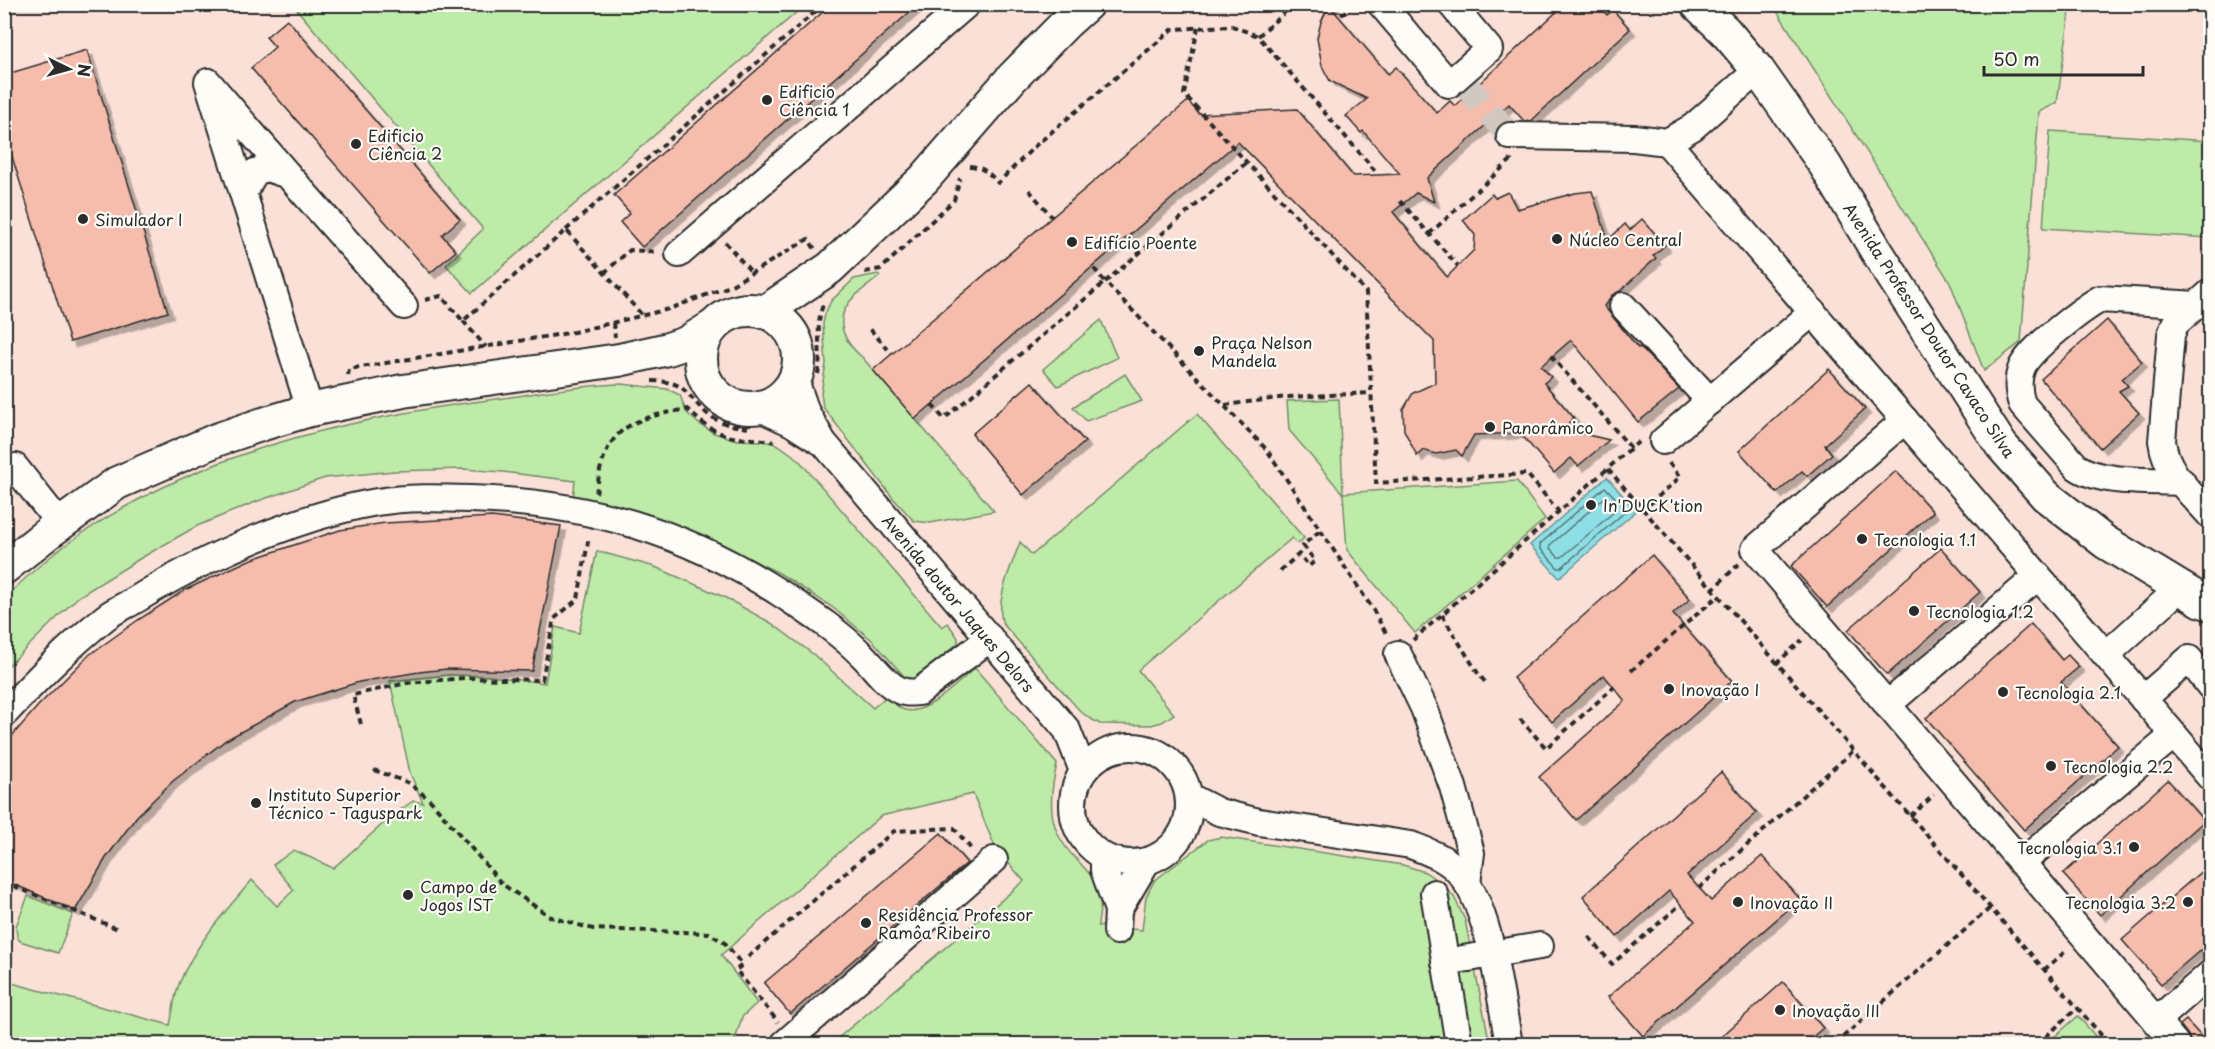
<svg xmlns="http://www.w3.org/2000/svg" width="2215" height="1049" font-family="'Playpen Sans',sans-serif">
  <defs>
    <filter id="shadow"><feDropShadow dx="5.5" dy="5.5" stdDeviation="0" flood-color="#0004"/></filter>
  </defs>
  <rect width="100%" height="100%" fill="#fcefe8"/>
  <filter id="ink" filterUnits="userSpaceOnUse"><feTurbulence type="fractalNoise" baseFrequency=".0167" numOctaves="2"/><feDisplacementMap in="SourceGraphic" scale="12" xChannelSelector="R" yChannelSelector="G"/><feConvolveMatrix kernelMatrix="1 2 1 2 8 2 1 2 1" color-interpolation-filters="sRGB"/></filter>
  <g filter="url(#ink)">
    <!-- built -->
    <rect fill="#fae0d6" x="5" y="5" width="2205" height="1039"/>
    <!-- green -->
    <g fill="#beeba8" stroke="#748b6a" stroke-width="1.5">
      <path d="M293,5H805L472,293L446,265L483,229Z"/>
      <path d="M1773,5H2071L2057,103L2039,112L2021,342L1984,371L1950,282Z"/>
      <path d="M2050,131L2210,141V238L2043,228Z"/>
      <path d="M878,274L880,276C870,285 855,293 848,304C834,324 846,344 862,357L994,511L930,523L914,521L893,498L823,407L821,393L826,364L823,324L825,314L831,301L854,279Z"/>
      <path d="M1101,320L1117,358L1058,386L1043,369Z"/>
      <path d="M1125,374L1142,401L1086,421L1073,407Z"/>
      <path d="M622,384L667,389L680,395L686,412L699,424L714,433L737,440L763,441L777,444L797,458L942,627L948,623L958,638V643L920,676L912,679L904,676L872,640L832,607L779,573L742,555L618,505L573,498L575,481L503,472L463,469L394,471L325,478L258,501L197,526L141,558L78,597L5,669V598C25,578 47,558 70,542C194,453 347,418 496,399C539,393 580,385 622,384Z"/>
      <path d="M1339,399L1343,493L1517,481L1545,519L1415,633L1347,550L1343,494L1289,430L1287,401Z"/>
      <path d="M1197,414L1304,538L1298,544L1292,538L1138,670L1174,714L1162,722L1151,725L1100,724L1091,719L1081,712L1003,624C994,601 1012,565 1020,542L1032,555Z"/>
      <path d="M597,551L655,567L724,597L771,623L813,654L873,708L887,696C891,699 897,707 902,709C925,719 959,681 975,668L1057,764C1048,801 1047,830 1076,859C1087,870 1098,882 1100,898C1102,907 1098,917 1098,926L1142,930L1146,897L1154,881L1208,840L1221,837L1403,865L1425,872L1440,882L1454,897L1465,920L1490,1044H831L1024,881L995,847L973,794L881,816L721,955L757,1003L742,1017L734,1044H5L4,981L170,1025C173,1012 174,997 179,984C195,945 225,911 252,880L277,906L294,890L273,865L294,850L333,868L393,815L413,801L423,803L410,773L390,681L449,675L489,676L545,683L555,627L579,633Z"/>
      <path d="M28,896L73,914L58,953L20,941L17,937L16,926Z"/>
      <path d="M2078,1016L2102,1044H2046Z"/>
    </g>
    <!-- water -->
    <path fill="#8edfe5" stroke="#66979b" stroke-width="1.5" d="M1607,477L1636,511L1559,578L1530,545Z"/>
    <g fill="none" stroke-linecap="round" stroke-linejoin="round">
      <!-- shore -->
      <g stroke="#537375" stroke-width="1.5">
        <path d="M1605,487L1625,508L1626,511L1561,568H1558L1540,548V544Z"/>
        <path d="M1604,498C1609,498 1616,506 1615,511L1562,557H1558L1550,548V545Z"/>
      </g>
    </g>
    <!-- building -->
    <g fill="#f6bdad" stroke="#2b2b2b" stroke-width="1.5" filter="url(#shadow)">
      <path d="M832,4H919L642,247L620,222L630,213L614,195Z"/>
      <path d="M1565,4H1598L1607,15L1613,10L1630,29L1531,121H1524L1509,104L1427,178L1434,202L1416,193L1393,212L1447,277L1474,250L1475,235L1463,220L1492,194L1495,198L1508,192L1517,209L1575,193L1592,191L1608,240L1625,224L1630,230L1642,219L1665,245L1653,256L1656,258L1620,291L1612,295L1604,306L1638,348L1640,347L1679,389L1638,422L1571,340L1541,366L1551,377L1544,383L1574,418L1562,429L1609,440L1578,466L1571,458L1554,473L1520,433L1474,435L1462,456L1456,450L1436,454L1423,450L1417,456L1404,430L1403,410L1413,393L1435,383L1434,341L1238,142L915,419L873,370L1188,101L1199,114L1297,109L1353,176L1400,174L1363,131L1361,133L1346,116L1367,99L1330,81L1322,66L1317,38L1321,22L1329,5L1388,74L1396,67L1437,113L1450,101L1455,106Z"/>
      <path d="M287,19L460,219L442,235L456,251L430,273L251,68L275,47L266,37Z"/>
      <path d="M87,50L168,312L70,342L4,131V75Z"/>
      <path d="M2107,320L2142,362L2122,379L2128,386L2119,391L2139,413L2100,448L2041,379Z"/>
      <path d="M1829,369L1865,409L1825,445L1832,454L1807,476L1802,471L1777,493L1739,451Z"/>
      <path d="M1032,382L1085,442L1023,495L972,434Z"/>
      <path d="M1896,471L1933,512L1827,607L1791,566Z"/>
      <path d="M492,517L561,526L532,671L447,669L419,672L359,682L295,702L226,740L173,781L137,816L106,858L75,911L4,880V745L38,706L89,655L138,620L185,590L247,561L291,546L340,530L385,523Z"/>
      <path d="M1941,548L1980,592L1887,675L1848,630Z"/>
      <path d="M1652,555L1690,599L1673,614L1732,681L1576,820L1539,777L1625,701L1604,675L1552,722L1513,678Z"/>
      <path d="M2031,624L2062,660L2068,655L2079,667L2061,682L2118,746L2024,830L1926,718Z"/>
      <path d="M1721,772L1757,813L1687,875L1711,901L1762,856L1800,899L1643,1036L1608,997L1695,921L1669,891L1617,937L1583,896Z"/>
      <path d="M2168,780L2204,821L2100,915L2063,874Z"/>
      <path d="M941,833L967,863L790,1014L764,983Z"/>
      <path d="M2211,863V941L2161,984L2122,940Z"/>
      <path d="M1783,982L1823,1028L1804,1044H1713Z"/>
      <path d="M2186,1020L2208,1044H2191L2188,1035L2180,1025Z"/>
    </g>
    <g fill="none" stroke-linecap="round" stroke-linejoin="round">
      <!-- minor-tunnel -->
      <path stroke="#d2c8c2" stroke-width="26" stroke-dasharray="26 13" stroke-linecap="butt" d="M1464,83L1510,136"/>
      <!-- minor casing -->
      <g stroke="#2b2b2b" stroke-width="30">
        <g id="minor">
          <path d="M1381,4L1449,84L1489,49L1451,4"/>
          <path d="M1510,136L1634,138L1667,142L1693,127L1758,70"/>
          <path d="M1667,142L2210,777"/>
          <path d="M243,193L208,82L288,175"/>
          <path d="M679,254L967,4"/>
          <path d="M2210,293L2175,324L2171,335L2162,441C2166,473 2190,492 2210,515"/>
          <path d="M1623,306L1710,401"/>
          <path d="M795,380L806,412L823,442L1067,730L1083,771"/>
          <path d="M760,408L792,423L820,441"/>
          <path d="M310,410L243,193L255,172L267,168L288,175L404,306"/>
          <path d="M1905,420L1755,549L2176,1044"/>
          <path d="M1663,441L1813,312"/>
          <path d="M15,467L60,524"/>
          <path d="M2182,482C2152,480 2101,484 2077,467L2022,404C2018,392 2017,379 2022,367C2031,348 2081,310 2100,299L2197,305"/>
          <path d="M1398,654L1424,708L1453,787L1471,853L1467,883"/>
          <path d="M2106,655L2180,588"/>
          <path d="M2143,699L2189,659L2210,686"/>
          <path d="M1887,705L2038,576"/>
          <path d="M4,714C36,680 69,646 106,617C115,610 127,605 137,599C161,584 185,571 210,559C263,534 319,512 377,502C407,497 439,498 470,499C586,502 685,531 783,595C810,613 838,631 861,654C873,665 884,683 899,690C905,693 912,693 919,692L990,638"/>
          <circle cx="1131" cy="805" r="58"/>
          <path d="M1190,797L1219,812L1259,822L1411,845C1426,851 1444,857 1456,869C1490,902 1500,997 1509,1044"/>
          <path d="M1104,857V870L1118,910L1117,931"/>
          <path d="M2021,863L2174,735"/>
          <path d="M1434,893L1459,1044"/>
          <path d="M1118,910L1147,861"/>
          <path d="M1445,962L1540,946"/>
          <path d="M2156,1021L2210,974"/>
          <path d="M784,1044L994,860"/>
        </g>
      </g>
      <!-- major casing -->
      <g stroke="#2b2b2b" stroke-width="36">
        <g id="major">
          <path d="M1697,4L1725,31L1758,70L1825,165L1879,255L2001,445L2046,496L2105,542L2202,601L2210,604"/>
          <circle cx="750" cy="359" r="49"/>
          <path d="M766,311L830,268L924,179L1012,78L1067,22L1087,4"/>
          <path d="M4,568L48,533L117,483L216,440L263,424L310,410L403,391L619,360L668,349L686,343L712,327"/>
        </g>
      </g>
      <!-- path -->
      <g stroke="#2b2b2b" stroke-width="4" stroke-dasharray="6 4.5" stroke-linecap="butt">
        <path d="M1294,4L1258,36L1378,174"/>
        <path d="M1335,4L1343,14L1354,4"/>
        <path d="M1198,27L1184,94L1366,292L1376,483L1527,474L1559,512"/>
        <path d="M1246,163L1105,282L1267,450L1372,608L1387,635"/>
        <path d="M970,166C983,167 989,173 998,183L1035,146L1173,29L1232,26L1258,36"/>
        <path d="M1029,190L1052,217"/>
        <path d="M1400,201L1458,266"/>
        <path d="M566,230L824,4"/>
        <path d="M1429,234L1511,160V157"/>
        <path d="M725,242L752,273"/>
        <path d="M865,272L881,269L954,200L960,178"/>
        <path d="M604,273L630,250L657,252"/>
        <path d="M425,300L441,296L463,321L566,230L642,315"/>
        <path d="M463,321L486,347"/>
        <path d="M613,323L615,337"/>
        <path d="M870,329L892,354"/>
        <path d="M1551,356L1631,448L1641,440"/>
        <path d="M818,374C823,351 814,328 823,305"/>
        <path d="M348,375L349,369L574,332L669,309L730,286L808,239L815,249"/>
        <path d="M652,381C685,381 684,392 704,411C717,423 732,426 749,428"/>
        <path d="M932,405L944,419L1105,282L1093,267"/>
        <path d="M1225,405L1287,397L1371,393"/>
        <path d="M1608,469L2109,1044"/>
        <path d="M596,493C598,483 599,471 603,460C616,420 650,416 687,409C702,424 718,436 740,438C752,439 763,439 774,442"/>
        <path d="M1642,511L1680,477L1669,463"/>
        <path d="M1280,571L1299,554L1309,566L1315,561L1303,545L1321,530"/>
        <path d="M1712,590L1739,564"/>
        <path d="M1442,615L1479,675L1487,684"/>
        <path d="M1413,640L1631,448"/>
        <path d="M1776,664L1802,640"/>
        <path d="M1631,671L1718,596"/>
        <path d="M1520,719L1546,748L1614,687"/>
        <path d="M361,724L353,695L407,683L464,678L542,680L554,619L578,599L589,536"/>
        <path d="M374,770L409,783L431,801L502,884L551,917L593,929L709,933L726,944L742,965L736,970L778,1022"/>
        <path d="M1910,816L1934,795"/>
        <path d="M4,882L118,929"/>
        <path d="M1699,888L1853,751"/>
        <path d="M1589,937L1612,964L1681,904"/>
        <path d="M748,957L894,831L954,828L972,850"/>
        <path d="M2044,970L2067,950"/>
        <path d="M1835,1044L1990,908"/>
        <path d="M2038,1044L2077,1008"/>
      </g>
      <!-- minor -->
      <use href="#minor" stroke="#fdfcf7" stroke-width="26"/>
      <!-- major -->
      <use href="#major" stroke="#fdfcf7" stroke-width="32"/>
    </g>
  </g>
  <!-- markers -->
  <g fill="#2b2b2b" stroke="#fdfcf7" stroke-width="2">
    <circle cx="767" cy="100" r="6"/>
    <circle cx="356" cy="144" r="6"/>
    <circle cx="83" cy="219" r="6"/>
    <circle cx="1557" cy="239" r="6"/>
    <circle cx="1072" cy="242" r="6"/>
    <circle cx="1199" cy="351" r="6"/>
    <circle cx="1490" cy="427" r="6"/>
    <circle cx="1591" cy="505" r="6"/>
    <circle cx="1862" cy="539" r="6"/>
    <circle cx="1914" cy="611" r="6"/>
    <circle cx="1669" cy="689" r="6"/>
    <circle cx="2003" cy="692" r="6"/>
    <circle cx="2051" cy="766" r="6"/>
    <circle cx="256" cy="803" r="6"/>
    <circle cx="2134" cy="847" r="6"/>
    <circle cx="408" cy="895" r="6"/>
    <circle cx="1738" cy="902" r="6"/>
    <circle cx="2188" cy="902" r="6"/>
    <circle cx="866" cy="923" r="6"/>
    <circle cx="1780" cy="1010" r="6"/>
  </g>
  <g text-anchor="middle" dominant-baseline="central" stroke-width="4.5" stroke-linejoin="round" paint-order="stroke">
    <!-- poi labels -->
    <g font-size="16" fill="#2b2b2b" stroke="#fdfcf7" text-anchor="start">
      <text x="779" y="91">Edificio<tspan x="779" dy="18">Ciência 1</tspan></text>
      <text x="368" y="135">Edificio<tspan x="368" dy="18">Ciência 2</tspan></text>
      <text x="95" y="219">Simulador I</text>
      <text x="1569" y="239">Núcleo Central</text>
      <text x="1084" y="242">Edifício Poente</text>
      <text x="1211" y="342">Praça Nelson<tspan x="1211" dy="18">Mandela</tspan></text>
      <text x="1502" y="427">Panorâmico</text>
      <text x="1603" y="505">In'DUCK'tion</text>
      <text x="1874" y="539">Tecnologia 1.1</text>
      <text x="1926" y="611">Tecnologia 1.2</text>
      <text x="1681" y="689">Inovação I</text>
      <text x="2015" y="692">Tecnologia 2.1</text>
      <text x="2063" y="766">Tecnologia 2.2</text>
      <text x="268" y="794">Instituto Superior<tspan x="268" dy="18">Técnico - Taguspark</tspan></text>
      <text x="2122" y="847" text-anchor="end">Tecnologia 3.1</text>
      <text x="420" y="886">Campo de<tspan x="420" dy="18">Jogos IST</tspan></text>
      <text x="1750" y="902">Inovação II</text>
      <text x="2176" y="902" text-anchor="end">Tecnologia 3.2</text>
      <text x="878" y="914">Residência Professor<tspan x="878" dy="18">Ramôa Ribeiro</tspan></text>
      <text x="1792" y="1010">Inovação III</text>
    </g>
    <!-- street labels -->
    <g font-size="16" fill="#2b2b2b" stroke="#fdfcf7">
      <text transform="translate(1930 330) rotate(57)">Avenida Professor Doutor Cavaco Silva</text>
      <text transform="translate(959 603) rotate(50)">Avenida doutor Jaques Delors</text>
    </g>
  </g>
  <!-- margin -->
  <rect width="2215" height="1049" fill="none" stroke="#fdfcf7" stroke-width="24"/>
  <rect x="12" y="12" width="2191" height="1025" fill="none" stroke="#2b2b2b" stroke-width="2" filter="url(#ink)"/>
  <!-- north arrow -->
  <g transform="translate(69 69) rotate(95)" stroke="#fdfcf7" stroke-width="4.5" paint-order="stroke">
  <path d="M0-4.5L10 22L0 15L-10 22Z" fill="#2b2b2b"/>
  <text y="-9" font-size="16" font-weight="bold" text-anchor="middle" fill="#2b2b2b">N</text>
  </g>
  <!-- scale -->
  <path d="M1984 66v9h159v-9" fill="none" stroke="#2b2b2b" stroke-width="3"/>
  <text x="1993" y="66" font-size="18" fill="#2b2b2b" stroke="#fdfcf7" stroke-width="4.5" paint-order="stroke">50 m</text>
</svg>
